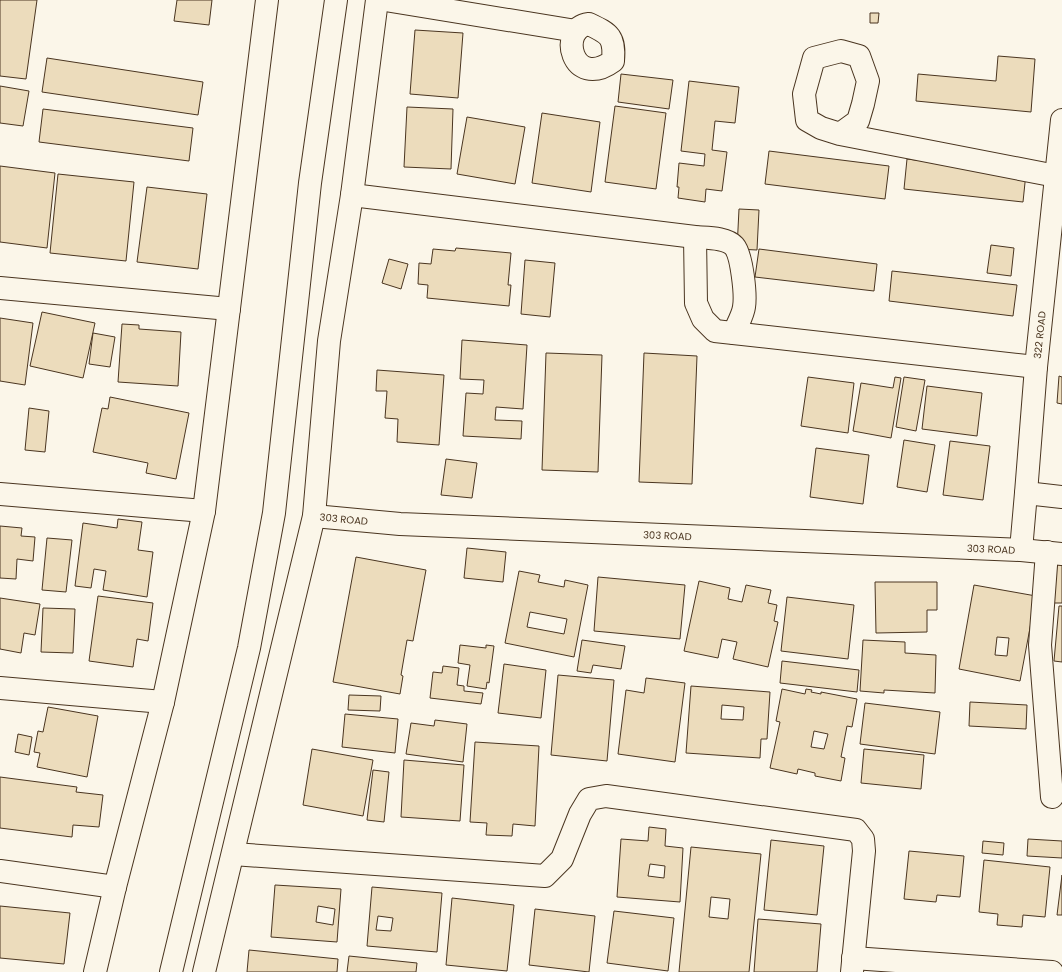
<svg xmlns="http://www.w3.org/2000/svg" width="1062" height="972" font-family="Poppins,sans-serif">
  <rect width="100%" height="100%" fill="#fbf6e9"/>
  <!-- building -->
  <g fill="#ecdcbc" stroke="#4a3520" fill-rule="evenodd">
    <path d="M0,0H37L26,79L0,76Z"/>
    <path d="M177,0H212L209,25L174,21Z"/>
    <path d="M870,13H879L878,23H870Z"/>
    <path d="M415,30L463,33L458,98L410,94Z"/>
    <path d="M998,56L1035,59L1031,112L916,101L918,74L996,81Z"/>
    <path d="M47,58L203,82L198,115L42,92Z"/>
    <path d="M621,74L673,80L669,109L618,102Z"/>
    <path d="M689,81L739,87L735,123L715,121L712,150L727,152L722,191L706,189L705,202L678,198L679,187H677L679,163L704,166L705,154L681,151Z"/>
    <path d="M0,86L29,91L23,126L0,123Z"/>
    <path d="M615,106L666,113L656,189L605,182Z"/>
    <path d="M407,107L453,109L451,169L404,167Z"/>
    <path d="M43,109L193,128L189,161L39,142Z"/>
    <path d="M542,113L600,122L591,192L532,183Z"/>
    <path d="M467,117L525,127L515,184L457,174Z"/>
    <path d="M769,151L889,166L885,199L765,184Z"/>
    <path d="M907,159L1026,173L1023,202L904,189Z"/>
    <path d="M0,166L55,173L47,248L0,242Z"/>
    <path d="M58,174L134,182L126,261L50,253Z"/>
    <path d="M147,187L207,194L198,269L137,262Z"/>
    <path d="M739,209L759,210L757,250L737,249Z"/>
    <path d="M991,245L1014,248L1011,276L987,273Z"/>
    <path d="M456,248L511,253L508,285H511L509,306L427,298L428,285L418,284L419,263L431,264L433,249L455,251Z"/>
    <path d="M759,249L877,264L874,291L755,277Z"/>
    <path d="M389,259L408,264L401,289L382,283Z"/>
    <path d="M525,260L555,263L550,317L521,314Z"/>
    <path d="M892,271L1017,285L1013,316L889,301Z"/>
    <path d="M42,312L95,323L83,378L30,366Z"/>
    <path d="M0,318L33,323L25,385L0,381Z"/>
    <path d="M122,324L139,325V329L181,332L178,386L118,382Z"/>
    <path d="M93,333L115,337L110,367L89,364Z"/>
    <path d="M462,340L527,345L523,409L496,407L495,420L522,421L521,439L463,436L466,393L483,394L484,380L460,379Z"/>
    <path d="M546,353L602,355L598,472L542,470Z"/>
    <path d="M644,353L697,356L692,484L639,482Z"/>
    <path d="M377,370L444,375L439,445L397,442L398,419L385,418L387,391H376Z"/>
    <path d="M1059,376L1062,377V404L1057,403Z"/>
    <path d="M808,377L854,383L848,433L801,426Z"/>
    <path d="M895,377L901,378L891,438L853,431L861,383L893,388Z"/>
    <path d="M904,377L925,380L916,431L896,427Z"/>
    <path d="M927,386L982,393L977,436L922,429Z"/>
    <path d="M110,397L189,413L176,479L146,473L148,463L93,452L102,408L108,409Z"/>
    <path d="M29,408L49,411L45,452L25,450Z"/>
    <path d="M904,440L935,445L927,492L897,487Z"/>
    <path d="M950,441L990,446L983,500L943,495Z"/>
    <path d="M816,448L869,455L863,504L810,497Z"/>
    <path d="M446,459L477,463L472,498L441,495Z"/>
    <path d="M118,519L142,522L138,550L153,552L147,597L103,590L106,571L94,569L91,588L75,586L83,523L117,528Z"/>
    <path d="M0,526L22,528L21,536L35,537L33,561L17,559L16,579L0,578Z"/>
    <path d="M47,538L72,540L66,592L42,590Z"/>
    <path d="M467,548L506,552L503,582L464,578Z"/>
    <path d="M356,557L426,570L413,641L407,640L401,675L403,676L400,694L333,682Z"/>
    <path d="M1056,564H1062V603H1050Z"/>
    <path d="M519,571L540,575L538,582L564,587L565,580L588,585L574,657L505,643ZM530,612L567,619L564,634L527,627Z"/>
    <path d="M598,577L685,585L680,639L594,631Z"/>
    <path d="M699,581L730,588L728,599L742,602L746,585L771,590L768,603L777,605L774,621L778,622L768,667L733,659L737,642L722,639L718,658L684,651Z"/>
    <path d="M875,582H937V610H927V632L876,633Z"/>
    <path d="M974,585L1036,596L1020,681L959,669ZM997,637L1009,638L1007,656L995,655Z"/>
    <path d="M98,596L153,603L148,641L137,639L133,667L89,661Z"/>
    <path d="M787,597L854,605L848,659L781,651Z"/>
    <path d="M0,598L40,604L35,635L24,633L21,653L0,649Z"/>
    <path d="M1059,606H1062V662L1054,661Z"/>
    <path d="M43,608L75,609L73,653L41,652Z"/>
    <path d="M582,640L625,646L621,669L593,665L591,673L577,671Z"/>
    <path d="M863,640L905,642V653L936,655L935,693L884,690V693L860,691Z"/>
    <path d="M460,645L486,648V645L494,646L489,683L487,682L486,689L467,686L470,665L458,663Z"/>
    <path d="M782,661L859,670L857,692L780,683Z"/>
    <path d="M504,664L546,670L541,718L498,713Z"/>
    <path d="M443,666L459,668L457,685L464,686V691L483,693L481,704L430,698L433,672L442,673Z"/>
    <path d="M558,675L614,680L607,761L551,755Z"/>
    <path d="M646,678L685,683L675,762L618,754L626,690L644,693Z"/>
    <path d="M691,686L770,692L767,739H761L760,758L686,753ZM722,705L744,707L743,720L721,719Z"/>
    <path d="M782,689L805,694L806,689L812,690L811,692L821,694V692L857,699L852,727L847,726L841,757L845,758L841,781L815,776V773L798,769L797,774L770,768L780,722L776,721ZM814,731L828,734L824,749L811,747Z"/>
    <path d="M349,695L381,696L380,711L348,710Z"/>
    <path d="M970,702L1027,705L1026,729L969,726Z"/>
    <path d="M865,703L940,712L935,754L860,744Z"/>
    <path d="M48,707L98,716L87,777L37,767L40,753L34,752L38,731L43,732Z"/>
    <path d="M345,714L398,719L395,753L342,747Z"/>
    <path d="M435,720L467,724L463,762L406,754L411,723L434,726Z"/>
    <path d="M18,734L32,737L29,755L15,752Z"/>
    <path d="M475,742L539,746L535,826L513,824L512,836L486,835L487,823L470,822Z"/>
    <path d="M312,749L373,760L363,816L303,805Z"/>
    <path d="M864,749L924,755L921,789L861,783Z"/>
    <path d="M404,760L464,765L460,821L401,817Z"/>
    <path d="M373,770L389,772L384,822L367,820Z"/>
    <path d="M0,777L77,787L76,792L103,795L99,827L73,825L72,837L0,828Z"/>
    <path d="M649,827L666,829L665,846L683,848L680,902L617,897L621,839L648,841ZM650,864L665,866L664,878L648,876Z"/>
    <path d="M1028,839L1062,841V858L1027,856Z"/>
    <path d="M771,840L824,846L817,915L764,910Z"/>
    <path d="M983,841L1004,843L1003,855L982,853Z"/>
    <path d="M691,847L761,854L749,972H679ZM711,897L730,899L728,919L709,917Z"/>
    <path d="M909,851L964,856L960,897L937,895L936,902L904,899Z"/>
    <path d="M984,860L1050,867L1045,917L1023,915L1022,927L997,925L998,914L979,912Z"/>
    <path d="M1062,875V915H1057Z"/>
    <path d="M275,885L341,889L337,942L271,937ZM318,906L335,909L333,925L316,922Z"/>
    <path d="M372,887L442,893L437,952L367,946ZM378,916L393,918L391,931L376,930Z"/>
    <path d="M452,898L514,905L507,971L446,965Z"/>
    <path d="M0,906L70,913L64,964L0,958Z"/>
    <path d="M535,909L595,916L589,972L529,965Z"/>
    <path d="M614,911L674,918L668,971L607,963Z"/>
    <path d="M758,919L821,924L817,972H754Z"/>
    <path d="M249,950L338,959L337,972H247Z"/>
    <path d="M349,956L417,963L416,972H347Z"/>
  </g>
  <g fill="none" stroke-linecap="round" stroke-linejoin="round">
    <!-- minor casing -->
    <g stroke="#4a3520" stroke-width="24">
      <g id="minor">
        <path d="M385,0L576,31"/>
        <path d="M589,24C610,34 615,37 613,61C572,91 557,28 589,24Z"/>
        <path d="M840,134L858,121L863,104L868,81L859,56L841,51L814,58L804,94L807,120L821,128L840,134L1056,176"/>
        <path d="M352,195L695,237C706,238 726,237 734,246C742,255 746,295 744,307C743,315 737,325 734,333"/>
        <path d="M695,237L696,303L703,319L715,331L1036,367"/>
        <path d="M0,288L229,309"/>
        <path d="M1026,493L1062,497"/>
        <path d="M0,494L204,511"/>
        <path id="s1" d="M314,516L400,524L1021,550L1062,554"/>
        <path id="s2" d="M1021,550L1026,493L1036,367L1062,120"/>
        <path d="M1047,552L1040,645L1052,797"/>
        <path d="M0,688L163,702"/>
        <path d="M233,854L545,876L562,859L580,814L589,799L606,796L856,830L863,839L864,851L852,972"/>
        <path d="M0,871L115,887"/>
        <path d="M853,958L1052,972"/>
        <path d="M95,972L115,887L163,702L204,511L267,0"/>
        <path d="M171,972L249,648L274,513L310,183L336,0"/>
        <path d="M204,972L314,516L329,341L352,195L377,0"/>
      </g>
    </g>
    <!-- minor -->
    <use href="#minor" stroke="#fbf6e9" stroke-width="22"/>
  </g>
  <g text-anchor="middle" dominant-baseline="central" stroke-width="3" stroke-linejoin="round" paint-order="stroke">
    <!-- street labels -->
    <g font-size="10" fill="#4a3520" stroke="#fbf6e9">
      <text stroke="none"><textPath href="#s2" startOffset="216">322 ROAD</textPath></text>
      <text stroke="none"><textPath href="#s1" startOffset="30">303 ROAD</textPath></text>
      <text stroke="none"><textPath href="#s1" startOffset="354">303 ROAD</textPath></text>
      <text stroke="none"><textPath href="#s1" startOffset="678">303 ROAD</textPath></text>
    </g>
  </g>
</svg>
